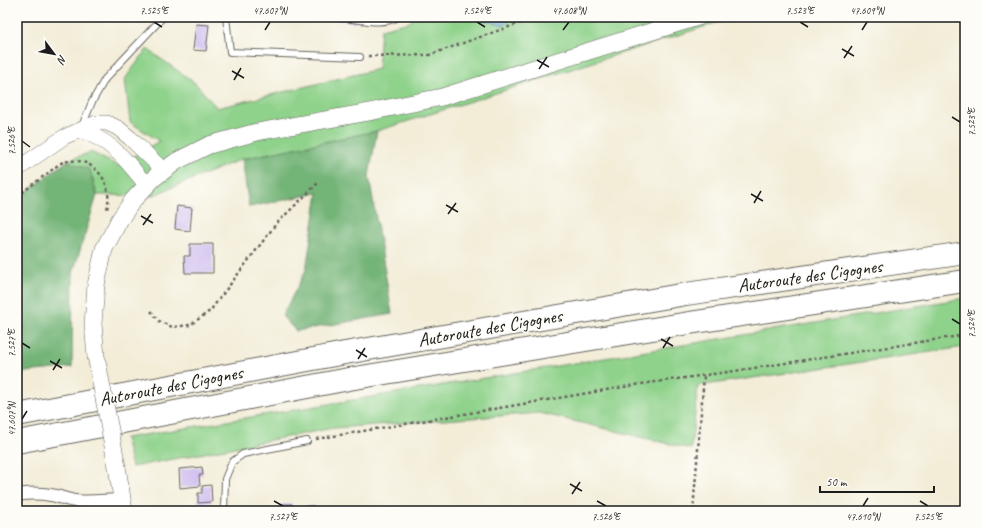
<svg xmlns="http://www.w3.org/2000/svg" width="982" height="528" font-family="Caveat,sans-serif">
  <rect width="100%" height="100%" fill="#fdfcf7"/>
  <filter id="ink" filterUnits="userSpaceOnUse"><feTurbulence type="fractalNoise" baseFrequency=".025" numOctaves="2"/><feDisplacementMap in="SourceGraphic" scale="8" xChannelSelector="R" yChannelSelector="G"/><feConvolveMatrix kernelMatrix="1 2 1 2 8 2 1 2 1" color-interpolation-filters="sRGB"/></filter>
  <filter id="wash" filterUnits="userSpaceOnUse"><feTurbulence type="fractalNoise" baseFrequency=".012" numOctaves="4" result="noise"/><feDisplacementMap in="SourceGraphic" scale="16" xChannelSelector="R" yChannelSelector="G"/><feGaussianBlur stdDeviation="0.9" result="paint"/><feColorMatrix in="noise" values="0 0 0 0 0 0 0 0 0 0 0 0 0 0 0 0 0 1.4 0 .05"/><feComposite in="paint" operator="in"/></filter>
  <g filter="url(#wash)">
    <rect width="100%" height="100%" fill="#f3edd8"/>
    <!-- green -->
    <g fill="#8fd28b" stroke="#567754">
      <path d="M414,17H749L716,23L377,131L242,159L151,196L97,195L90,170L67,161L91,152L118,166L159,141L130,122L125,79L147,49L195,83L217,108L378,69L381,29L410,22Z"/>
      <path d="M965,298V347L698,386L691,449L540,413L333,428L132,467L125,438Z"/>
    </g>
    <!-- forest -->
    <g fill="#73b477" stroke="#48684a">
      <path d="M377,131L369,176L392,314L296,331L282,316L306,270L318,193L249,207L242,159Z"/>
      <path d="M67,161L90,170L97,195L73,273L72,367L17,373V199Z"/>
    </g>
    <!-- water -->
    <path fill="#69b3e1" stroke="#42687e" d="M471,17H511L510,21L503,25Z"/>
    <g id="blocks">
      <!-- building -->
      <g fill="#ccb8ef">
        <path d="M323,17H357L356,23L323,18Z"/>
        <path d="M196,24L209,25L206,51L193,50Z"/>
        <path d="M177,206L192,208L190,231L175,229Z"/>
        <path d="M190,244H213V273H185L184,256H190Z"/>
        <path d="M202,467L203,475H199L200,486L180,488L179,469Z"/>
        <path d="M211,485L212,502L198,503V493H202V486Z"/>
        <path d="M282,504H292V507L314,506V511H282Z"/>
      </g>
    </g>
  </g>
  <g filter="url(#ink)">
    <use href="#blocks" fill-opacity="0" stroke="#67655e" stroke-width="1"/>
    <g fill="none" stroke-linecap="round" stroke-linejoin="round">
      <!-- service casing -->
      <g stroke="#67655e" stroke-width="8">
        <g id="service">
          <path d="M226,17L230,52L360,57"/>
          <path d="M339,17C356,19 383,26 398,17"/>
          <path d="M82,126L92,102L105,79L163,17"/>
          <path d="M224,511L225,479L232,462L243,454L307,441"/>
        </g>
      </g>
      <!-- minor casing -->
      <g stroke="#67655e" stroke-width="14">
        <path id="minor" d="M17,495C28,493 40,493 51,495C59,496 67,500 75,501C91,503 106,500 122,500"/>
      </g>
      <!-- tertiary casing -->
      <g stroke="#67655e" stroke-width="16">
        <g id="tertiary">
          <path d="M80,131C84,132 88,133 92,135C115,145 131,166 146,185"/>
          <path d="M17,170L26,163L64,137L96,123H107L118,128L130,138L163,170"/>
        </g>
      </g>
      <!-- secondary casing -->
      <g stroke="#67655e" stroke-width="18">
        <g id="secondary">
          <path d="M96,356L93,324L96,285L104,249L120,219L133,200L154,178L177,161L209,145L257,132L369,112L442,97L698,17"/>
          <path d="M117,467L124,511"/>
        </g>
      </g>
      <!-- motorway casing -->
      <g stroke="#67655e" stroke-width="24">
        <g id="motorway">
          <path d="M17,415L345,353L686,294L965,253"/>
          <path d="M17,442L349,379L689,323L965,281"/>
        </g>
      </g>
      <!-- path -->
      <g stroke="#67655e" stroke-width="2.5" stroke-dasharray="3 3" stroke-linecap="butt">
        <path d="M368,56L429,55L537,17"/>
        <path d="M17,196C28,188 39,180 49,172C54,169 59,163 64,162C78,158 91,163 100,174C108,184 110,196 107,209"/>
        <path d="M151,311L159,321L172,327L190,325L210,311L276,224L319,182"/>
        <path d="M316,439L641,384L735,371L965,335"/>
        <path d="M693,511L704,376"/>
      </g>
      <!-- service -->
      <use href="#service" stroke="#fff" stroke-width="6"/>
      <!-- minor -->
      <use href="#minor" stroke="#fff" stroke-width="12"/>
      <!-- tertiary -->
      <use href="#tertiary" stroke="#fff" stroke-width="15"/>
      <!-- secondary -->
      <use href="#secondary" stroke="#fff" stroke-width="17"/>
      <!-- motorway -->
      <use href="#motorway" stroke="#fff" stroke-width="22"/>
      <!-- secondary-bridge casing -->
      <g stroke="#67655e" stroke-width="18" stroke-linecap="butt">
        <path id="secondary-bridge" d="M96,356L117,467"/>
      </g>
      <!-- secondary-bridge -->
      <use href="#secondary-bridge" stroke="#fff" stroke-width="17"/>
    </g>
  </g>
  <!-- ticks -->
  <path fill="none" stroke="#1c1c1c" stroke-width="1.5" d="M154,22L162,27M477,22L485,27M800,22L808,27M265,30L270,22M563,30L569,22M862,30L867,22M842,49L854,56M844,58L852,46M537,60L549,67M539,69L547,57M232,71L244,78M234,80L241,68M952,117L960,122M22,141L30,147M751,194L763,201M754,203L761,191M446,205L458,212M448,214L456,203M141,216L153,223M143,225L151,214M952,319L960,324M661,339L673,346M22,343L30,348M663,348L670,337M356,350L367,357M358,359L365,348M50,361L62,368M53,370L60,359M22,419L27,411M570,484L582,491M572,494L580,482M274,501L283,506M597,501L606,506M920,501L928,506M863,506L868,498"/>
  <g text-anchor="middle" dominant-baseline="central" stroke-width="3.5" stroke-linejoin="round" paint-order="stroke">
    <!-- street labels -->
    <g font-size="19" fill="#1c1c1c" stroke="#fdfcf7">
      <text transform="translate(810 276) rotate(-8)">Autoroute des Cigognes</text>
      <text transform="translate(490 328) rotate(-10)">Autoroute des Cigognes</text>
      <text transform="translate(171 386) rotate(-11)">Autoroute des Cigognes</text>
    </g>
  </g>
  <!-- margin -->
  <rect width="982" height="528" fill="none" stroke="#fdfcf7" stroke-width="44"/>
  <!-- north arrow -->
  <g transform="translate(54 54) rotate(122)" stroke="#fdfcf7" stroke-width="3" paint-order="stroke">
  <path d="M0-3L7 15L0 10L-7 15Z" fill="#1c1c1c"/>
  <text y="-6" font-size="11" font-weight="bold" text-anchor="middle" fill="#1c1c1c">N</text>
  </g>
  <!-- scale -->
  <path d="M820 486v6h114v-6" fill="none" stroke="#1c1c1c" stroke-width="2"/>
  <text x="826" y="486" font-size="12" fill="#1c1c1c" stroke="#fdfcf7" stroke-width="3" paint-order="stroke">50 m</text>
  <rect x="22" y="22" width="938" height="484" fill="none" stroke="#1c1c1c" stroke-width="1.5"/>
  <g font-size="10" text-anchor="middle" fill="#1c1c1c">
    <text x="154" y="14">7.525°E</text>
    <text x="270" y="14">47.607°N</text>
    <text x="477" y="14">7.524°E</text>
    <text x="569" y="14">47.608°N</text>
    <text x="800" y="14">7.523°E</text>
    <text x="867" y="14">47.609°N</text>
    <text transform="translate(971 122) rotate(-90)" y="4">7.523°E</text>
    <text transform="translate(11 141) rotate(-90)" y="4">7.526°E</text>
    <text transform="translate(971 324) rotate(-90)" y="4">7.524°E</text>
    <text transform="translate(11 343) rotate(-90)" y="4">7.527°E</text>
    <text transform="translate(11 419) rotate(-90)" y="4">47.607°N</text>
    <text x="283" y="520">7.527°E</text>
    <text x="606" y="520">7.526°E</text>
    <text x="863" y="520">47.610°N</text>
    <text x="928" y="520">7.525°E</text>
  </g>
</svg>
